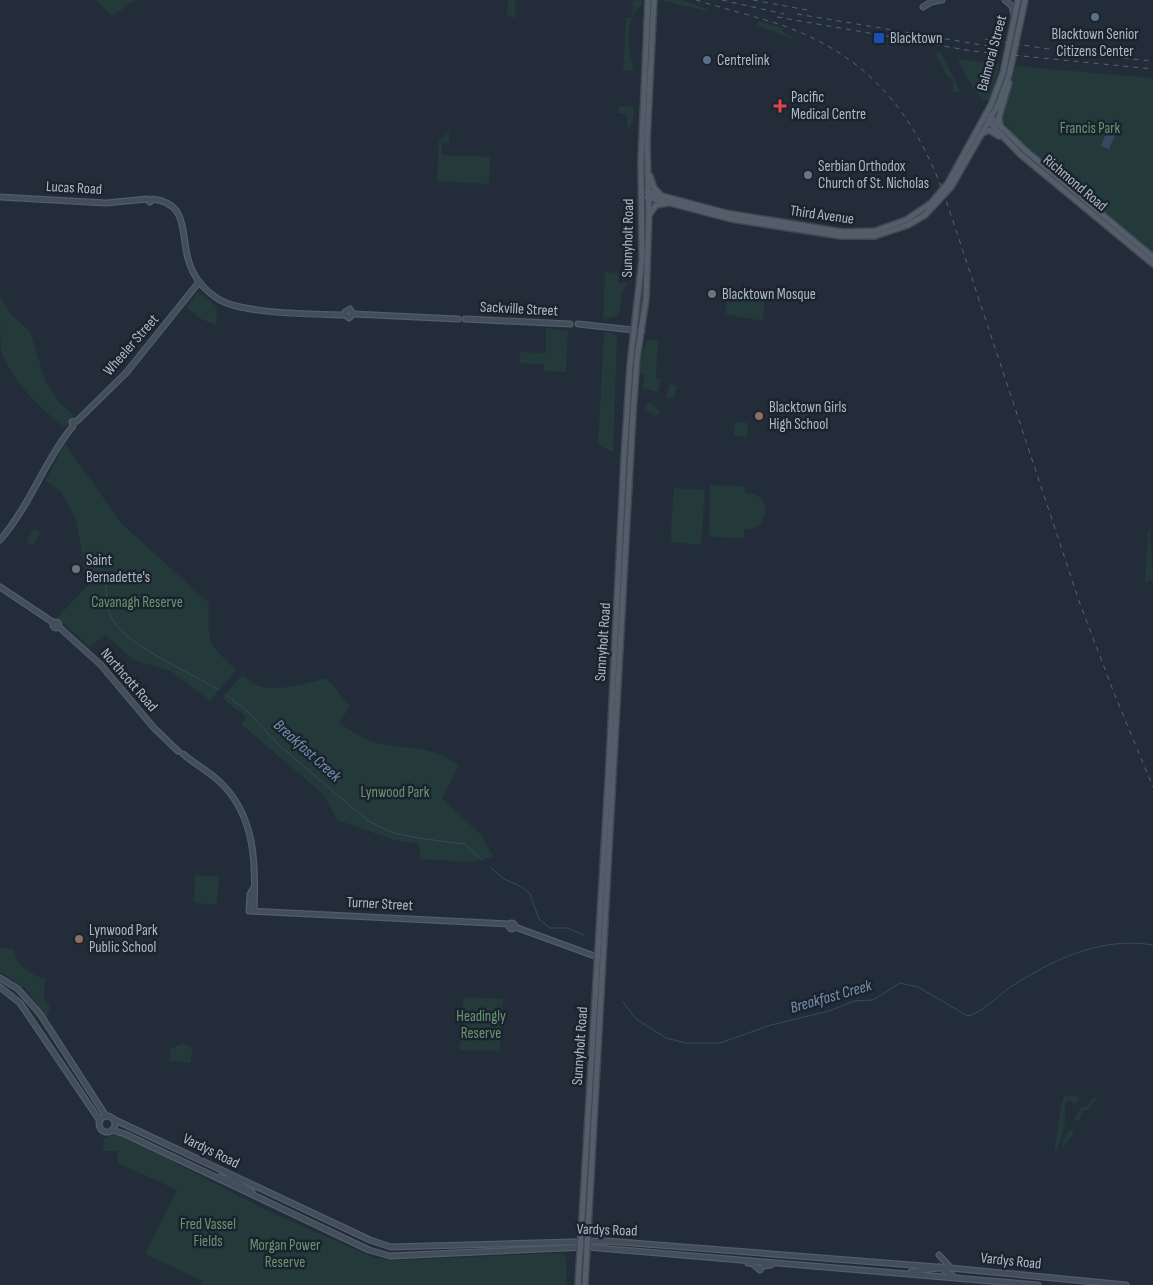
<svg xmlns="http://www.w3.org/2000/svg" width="1153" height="1285" font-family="'Sofia Sans Condensed',sans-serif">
  <rect width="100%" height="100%" fill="#222d39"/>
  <!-- green -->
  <g fill="#24393a">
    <path d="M96,0H135L112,16Z"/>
    <path d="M508,0H515V18L507,15Z"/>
    <path d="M633,0L644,1C642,5 639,7 636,10C624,30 629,50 634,70L623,71L626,18L632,17Z"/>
    <path d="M661,0H682L707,9L710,12Z"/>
    <path d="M645,17L638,183H637C635,139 643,96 641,52L644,51L642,21Z"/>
    <path d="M745,21L758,25L759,21L783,28V32L800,41Z"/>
    <path d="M940,51L960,90L958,93L953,92V81L946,75L937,56L936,53Z"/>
    <path d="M957,59L1000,64L990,98L984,101L974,90Z"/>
    <path d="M1016,66L1153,78V252L1022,143L1002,119L1003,113Z"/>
    <path d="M619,106L634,107L633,121L628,129L626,114L618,113Z"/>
    <path d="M449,132V143H442L441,155L490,157L489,184L437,181L439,139L444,137Z"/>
    <path d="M605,272L619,273L618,283H628L622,292L619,315L603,320Z"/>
    <path d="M729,288L765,293L763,321L725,314Z"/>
    <path d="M198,292L217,307L216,325L201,319L186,307Z"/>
    <path d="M0,297L12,315L30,332L46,383L60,403L74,416L64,427C40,408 12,381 1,351C0,339 0,311 0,297Z"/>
    <path d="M546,328L568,331L566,372L544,371V365L519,363L520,352L546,353Z"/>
    <path d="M604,332L613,333L617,337L613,452L598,445Z"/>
    <path d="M648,339L658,341L656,378L661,380L658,392L642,388L645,375L639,373L644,347Z"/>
    <path d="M670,384L677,386L673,399L666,397Z"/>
    <path d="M649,402L660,411L655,417L644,408Z"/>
    <path d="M802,414L809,415L808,428H800Z"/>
    <path d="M735,422L748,423L747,437L734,436Z"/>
    <path d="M65,444L122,524L209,603C208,644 206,641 236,670L210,701L170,671L134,660L105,635L90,647L57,618L88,585L76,520L61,491L45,481Z"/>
    <path d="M710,485L745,486V493C773,492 772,531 744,529V538L709,537Z"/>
    <path d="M674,488L705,490L701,545L670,542Z"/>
    <path d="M34,529L40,533L33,546L26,542Z"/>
    <path d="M1148,531H1150L1153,579L1145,583Z"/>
    <path d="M242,675C247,678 253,684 259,686C277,692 309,683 326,678L350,706L339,723L369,741L391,746L422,749L441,754L459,765L442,798L481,835L494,857L468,862L420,859L419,844L394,840L337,820L325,796L241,724L246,717L222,698Z"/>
    <path d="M195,875L219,876L217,905L194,903Z"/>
    <path d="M0,948L14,949C16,964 30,976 45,978L44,999L50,1007L47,1020L26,989L0,972Z"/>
    <path d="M463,997L503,999L500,1051L460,1050Z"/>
    <path d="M184,1043L192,1048L191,1063L169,1061L170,1049Z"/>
    <path d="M1064,1096H1077L1079,1099L1075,1104L1070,1100L1065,1102C1064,1109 1066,1115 1065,1122C1063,1133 1059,1146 1055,1156C1054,1150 1061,1100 1064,1096Z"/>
    <path d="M1093,1097L1097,1098L1088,1110L1083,1111L1080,1120H1074L1081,1107L1088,1106Z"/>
    <path d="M1069,1130H1073L1074,1134L1062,1149L1061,1146Z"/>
    <path d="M112,1135H122L270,1212L375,1258L396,1260L561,1253L566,1257L567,1285H201L202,1281L145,1254L177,1190L118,1163L117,1151H103L104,1138Z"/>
  </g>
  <!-- water -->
  <path fill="#354961" d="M1105,121L1113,124V134L1115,135L1109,149L1101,146L1106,133Z"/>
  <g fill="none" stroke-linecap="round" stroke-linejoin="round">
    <!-- stream -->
    <g stroke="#354961" stroke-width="1">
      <path d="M105,581C107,594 106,610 114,622C129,646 193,674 219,690"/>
      <path d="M226,695L245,709L279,745L368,821L394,833L418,838L465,844L483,861"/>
      <path d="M490,867L504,879L522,887L530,894L539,919L550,928H568L583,935"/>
      <path d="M623,1002L636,1019L666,1038L686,1043H720L771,1025L829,1011L854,1001L873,1000L900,983L918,987L968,1016C983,1012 996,997 1009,988C1052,960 1101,936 1153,945"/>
    </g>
    <!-- secondary casing -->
    <g stroke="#535c67" stroke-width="7">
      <g id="secondary">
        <path d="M1005,0L1012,6L1014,15"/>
        <path d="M923,7L931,2L942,0"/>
        <path d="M0,197L106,203L147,199L150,202L152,199C190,203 180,235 189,262C194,278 205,291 220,300C244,314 315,314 345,315L349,318L353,314"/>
        <path d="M345,312L350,309L353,314"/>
        <path d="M353,314L458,319"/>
        <path d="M465,319L570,324"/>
        <path d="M578,324L642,331"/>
        <path d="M0,540C30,506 44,461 73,426L72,422L77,421L126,373L199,282"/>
        <path d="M0,587L54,623"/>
        <circle cx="56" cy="625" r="3"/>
        <path d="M59,627L101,665L154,728L178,751"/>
        <path d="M183,754C195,764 209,772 220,782C256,816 256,866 254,911"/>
        <path d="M253,889L250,894L249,911L510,924"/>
        <circle cx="512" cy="926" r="3"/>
        <path d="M515,927L600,958"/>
        <path d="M0,978L18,989L40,1014L106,1116"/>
        <path d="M0,987L20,1003L100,1121"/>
        <circle cx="107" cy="1124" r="8"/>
        <path d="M113,1119L370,1240L391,1247L607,1241L950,1268L1126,1285"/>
        <path d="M112,1130L125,1134L369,1250L390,1256L587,1247L1038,1285"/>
        <path d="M219,1177L233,1180L236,1178"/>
        <path d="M236,1178L237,1182L252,1192"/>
        <path d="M939,1255L950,1267"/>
        <path d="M748,1263L753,1264L760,1270L763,1266L771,1265"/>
        <path d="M939,1267L952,1275"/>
        <path d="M911,1272L938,1268"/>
      </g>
    </g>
    <!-- primary casing -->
    <g stroke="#3f4853" stroke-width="8">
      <g id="primary">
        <path d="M990,116L1025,150L1153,257"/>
        <path d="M988,121L1021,155L1153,264"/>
        <path d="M1000,125L999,117L1009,83"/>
        <path d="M983,133L989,130L999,136"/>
        <path d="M650,176L654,188L660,194"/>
        <path d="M647,192L726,213L842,232L875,231L906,220L931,203L948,183L991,105L1003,73L1018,0"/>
        <path d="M647,197L731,219L840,236H875L908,225L925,215L951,187L998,105L1009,75L1025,0"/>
        <path d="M649,215L656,205L668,203"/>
        <path d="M578,1285L609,764L624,458L630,365L642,259L641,162L648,0"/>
        <path d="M585,1285L633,413L637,358L646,299L649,215L647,142L654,0"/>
      </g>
    </g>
    <!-- secondary -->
    <use href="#secondary" stroke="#434e5d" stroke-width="4.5"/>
    <!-- primary -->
    <use href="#primary" stroke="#535e6a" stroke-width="5"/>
    <!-- rail -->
    <g stroke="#576371" stroke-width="1" stroke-dasharray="5 5" stroke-linecap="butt">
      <path d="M696,0C725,9 755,16 784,26C870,57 916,115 946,200L1079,601L1114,693L1153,787"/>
      <path d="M722,0L784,14"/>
      <path d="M753,0L807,10"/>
      <path d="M797,14L994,47"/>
      <path d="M777,17L972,51L1153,69"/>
      <path d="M985,39L1080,54L1153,61"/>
    </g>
  </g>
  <!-- markers -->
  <g fill="#5c6f8a" stroke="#1b242e" stroke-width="2">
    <circle cx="1095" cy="17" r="5"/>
    <circle cx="707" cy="60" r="5"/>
  </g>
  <rect fill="#1a4fb4" stroke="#1b242e" stroke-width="2" x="873" y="32" width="12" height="12" rx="2.5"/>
  <path fill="#e0444e" stroke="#1b242e" stroke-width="2" d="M777.5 98.5h5v5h5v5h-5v5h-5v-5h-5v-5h5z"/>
  <g fill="#6b7280" stroke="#1b242e" stroke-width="2">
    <circle cx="808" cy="175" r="5"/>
    <circle cx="712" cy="294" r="5"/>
    <circle cx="76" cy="569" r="5"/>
  </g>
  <g fill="#8d6e63" stroke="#1b242e" stroke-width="2">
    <circle cx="759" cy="416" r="5"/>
    <circle cx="79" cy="939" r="5"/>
  </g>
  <g text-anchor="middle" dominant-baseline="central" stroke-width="5" stroke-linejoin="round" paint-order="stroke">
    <!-- poi labels -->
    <g font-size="15" fill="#b0b9c6" stroke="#1b242e" text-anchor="start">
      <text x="1095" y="34" text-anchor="middle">Blacktown Senior<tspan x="1095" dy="17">Citizens Center</tspan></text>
      <text x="890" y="38">Blacktown</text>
      <text x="717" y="60">Centrelink</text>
      <text x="791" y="97">Pacific<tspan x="791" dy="17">Medical Centre</tspan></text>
      <text x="818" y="166">Serbian Orthodox<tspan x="818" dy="17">Church of St. Nicholas</tspan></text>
      <text x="722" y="294">Blacktown Mosque</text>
      <text x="769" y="407">Blacktown Girls<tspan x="769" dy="17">High School</tspan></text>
      <text x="86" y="560">Saint<tspan x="86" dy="17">Bernadette's</tspan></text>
      <text x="89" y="930">Lynwood Park<tspan x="89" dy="17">Public School</tspan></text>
    </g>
    <!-- street labels -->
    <g font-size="15" fill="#b0b9c6" stroke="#1b242e">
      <text transform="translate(992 53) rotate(-75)">Balmoral Street</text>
      <text transform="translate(1075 183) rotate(40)">Richmond Road</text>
      <text transform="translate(74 188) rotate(3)">Lucas Road</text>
      <text transform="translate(822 215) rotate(8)">Third Avenue</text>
      <text transform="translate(628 238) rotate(-89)">Sunnyholt Road</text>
      <text transform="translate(519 309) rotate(3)">Sackville Street</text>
      <text transform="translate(131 345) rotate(-49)">Wheeler Street</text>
      <text transform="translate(603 642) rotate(-86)">Sunnyholt Road</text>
      <text transform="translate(129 680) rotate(49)">Northcott Road</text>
      <text transform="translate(380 904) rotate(3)">Turner Street</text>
      <text transform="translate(580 1046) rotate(-86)">Sunnyholt Road</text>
      <text transform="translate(211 1151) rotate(26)">Vardys Road</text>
      <text transform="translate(607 1230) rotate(2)">Vardys Road</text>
      <text transform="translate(1011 1261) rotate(6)">Vardys Road</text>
    </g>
    <!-- park labels -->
    <g font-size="15" fill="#689670" stroke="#1b242e">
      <text x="1090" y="128">Francis Park</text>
      <text x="137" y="602">Cavanagh Reserve</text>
      <text x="395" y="792">Lynwood Park</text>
      <text x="481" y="1016">Headingly<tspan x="481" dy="17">Reserve</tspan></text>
      <text x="208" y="1224">Fred Vassel<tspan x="208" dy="17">Fields</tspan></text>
      <text x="285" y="1245">Morgan Power<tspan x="285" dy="17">Reserve</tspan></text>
    </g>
    <!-- water labels -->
    <g font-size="16" font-style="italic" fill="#7891ae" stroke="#1b242e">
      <text transform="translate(307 751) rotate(42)">Breakfast Creek</text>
      <text transform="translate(831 997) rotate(-16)">Breakfast Creek</text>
    </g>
  </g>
</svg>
